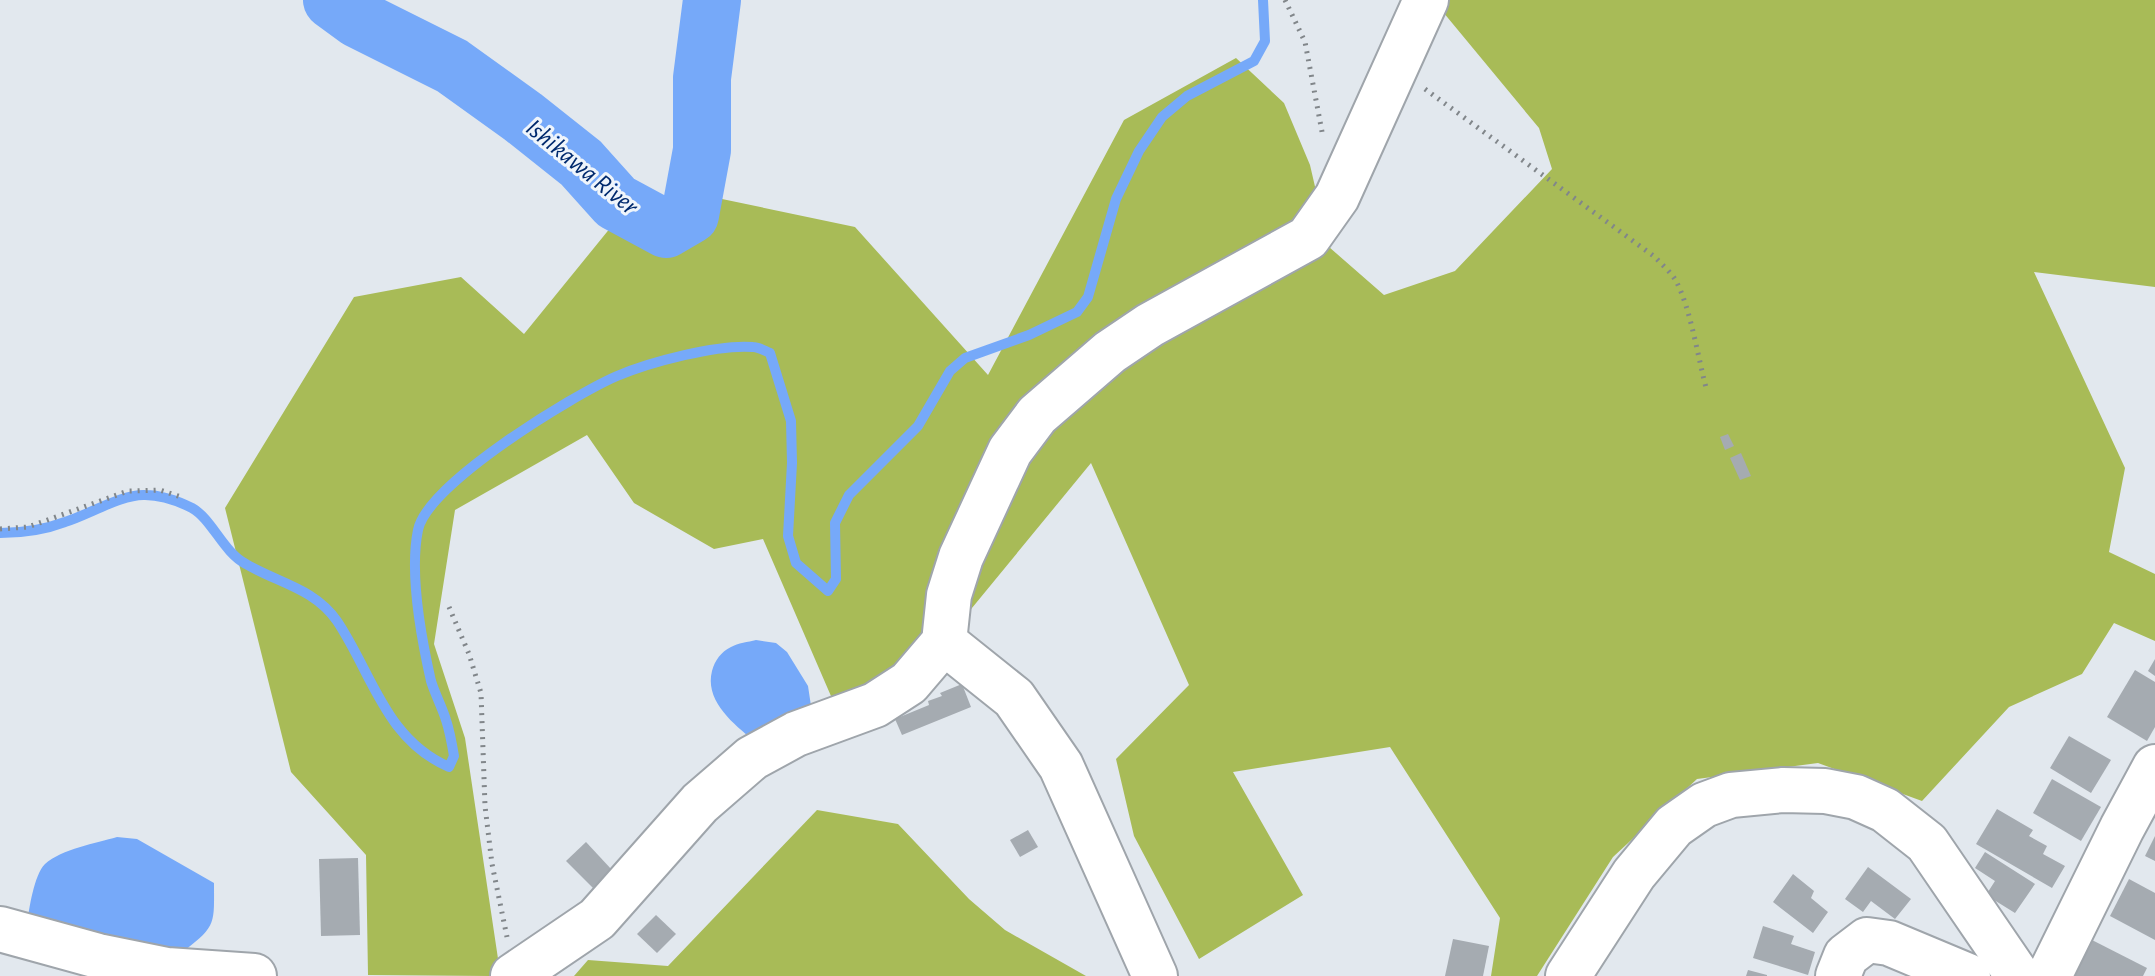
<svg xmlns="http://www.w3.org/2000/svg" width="2155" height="976" font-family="'Alegreya Sans',sans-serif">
  <rect width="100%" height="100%" fill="#e2e8ee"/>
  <!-- forest -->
  <g fill="#a8bb57">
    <path d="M1450,0H2155V287L2034,272L2125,468L2109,552L2155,574V641L2114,623L2082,674L2009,707L1922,801L1818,763L1697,779L1613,857L1537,976H1491L1500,918L1390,747L1233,772L1303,895L1199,959L1134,836L1116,759L1189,685L1091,463L944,642L834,703L763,539L714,549L634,503L587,435L455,510L434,644L465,738L500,972L489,976L368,975L366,855L291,772L225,508L354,297L461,277L524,334L611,227L722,199L855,227L988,375L1124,120L1236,58L1284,103L1310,165L1329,247L1384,295L1455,271L1552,169L1539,128L1443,12Z"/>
    <path d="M817,810L898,824L969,899L1005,930L1086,976H574L588,960L668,966Z"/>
  </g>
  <!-- water -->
  <g fill="#76a9f9">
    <path d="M756,640L776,643L787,652L808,686L813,719L757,743C736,726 704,702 712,671C715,660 721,652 731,647C738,643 748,642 756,640Z"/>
    <path d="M117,837L137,839L214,883C214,922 217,926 185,950L108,944L27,925C29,909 34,875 45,864C62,849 96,843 117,837Z"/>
  </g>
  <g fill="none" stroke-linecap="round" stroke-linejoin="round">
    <!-- stream -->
    <path stroke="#76a9f9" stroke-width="10" d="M0,533C23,533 44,530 65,522C88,515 122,494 145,495C161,495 178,501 192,508C212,519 223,552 246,564C278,583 314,588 337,621C372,673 385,739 449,767L454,756C452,744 450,732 446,720C442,707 435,694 431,681C421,637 409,574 418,530C427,484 573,395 617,376C650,362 718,344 753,347C759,347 765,351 770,353L791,421L792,463L788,536L796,563L828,591L836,579L835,523L849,495L918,426L950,371L965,358L1029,335L1077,312L1088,297L1116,199L1139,151L1162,117L1187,96L1254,61L1265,41L1263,0"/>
    <!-- river -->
    <path stroke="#76a9f9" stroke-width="58" d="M332,0L358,19L452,66L523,117L581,163L616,202L666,229L690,215L702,150V78L712,0"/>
  </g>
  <!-- building -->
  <g fill="#a5abb1">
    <path d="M1728,434L1734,446L1725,450L1720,437Z"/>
    <path d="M1741,453L1751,476L1740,480L1730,458Z"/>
    <path d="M2155,659V676L2148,671Z"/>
    <path d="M2135,670L2155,682V727L2147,741L2107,717Z"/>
    <path d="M962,684L971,707L902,735L895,719L929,705L928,701L942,696L940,693Z"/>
    <path d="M2069,736L2111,760L2091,793L2050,768Z"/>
    <path d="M2052,779L2101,807L2081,841L2033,813Z"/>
    <path d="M1997,809L2033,830L2029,836L2047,846L2043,854L2065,866L2052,888L1976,844Z"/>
    <path d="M1028,830L1038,847L1020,857L1010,840Z"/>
    <path d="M2155,836V861L2145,856Z"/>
    <path d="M586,842L612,870L593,888L566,861Z"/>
    <path d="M1985,852L2035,884L2015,913L1986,895L1995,881L1975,868Z"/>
    <path d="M358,858L360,935L321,936L319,859Z"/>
    <path d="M1868,867L1911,899L1895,919L1871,901L1863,912L1845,899Z"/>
    <path d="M1793,874L1814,891L1811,898L1828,912L1813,933L1773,902Z"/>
    <path d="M2129,879L2155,893V940L2110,916Z"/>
    <path d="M656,915L676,934L657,953L637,934Z"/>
    <path d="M1763,926L1794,936L1791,944L1815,952L1808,975L1753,958Z"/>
    <path d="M1453,939L1489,946L1483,976H1445Z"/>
    <path d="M2092,940L2147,968L2143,976H2073Z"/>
    <path d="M1748,970L1767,975V976H1746Z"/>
  </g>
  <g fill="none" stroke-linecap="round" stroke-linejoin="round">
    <!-- minor casing -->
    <g stroke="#9fa5ab" stroke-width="48">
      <g id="minor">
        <path d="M944,642L1014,698L1061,766L1155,976"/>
        <path d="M0,929L98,956L167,970L254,976"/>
        <path d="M513,976L597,919L700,803L752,758L796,734L875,705L909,683L944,642L949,595L961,557L1010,451L1037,415L1110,352L1150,325L1308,238L1337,197L1426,0"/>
        <path d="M1568,976L1634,874L1674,826L1704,805L1731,795L1783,790L1825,791L1856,797L1885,810L1927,843L2018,976"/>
        <path d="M1838,976L1846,956L1867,940L1889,943L1968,976"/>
        <path d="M2049,976L2122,828L2155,767"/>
      </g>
    </g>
    <!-- path -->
    <g stroke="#81868a" stroke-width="5" stroke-dasharray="2 6" stroke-linecap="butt">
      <path d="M1285,0L1305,42L1323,137"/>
      <path d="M1425,89L1655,257C1662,265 1671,272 1676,281C1691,309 1698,359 1707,391"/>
      <path d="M0,529L28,527L128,491L160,490L184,498"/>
      <path d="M449,607L469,654L481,693L485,806L492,864L507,937"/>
    </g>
    <!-- minor -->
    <use href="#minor" stroke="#fff" stroke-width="44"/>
  </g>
  <g text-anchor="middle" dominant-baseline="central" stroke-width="6" stroke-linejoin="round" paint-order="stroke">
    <!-- water labels -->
    <g font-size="26" font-style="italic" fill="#002a6e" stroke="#eff5fb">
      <text transform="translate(582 167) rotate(39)">Ishikawa River</text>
    </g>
  </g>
</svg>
